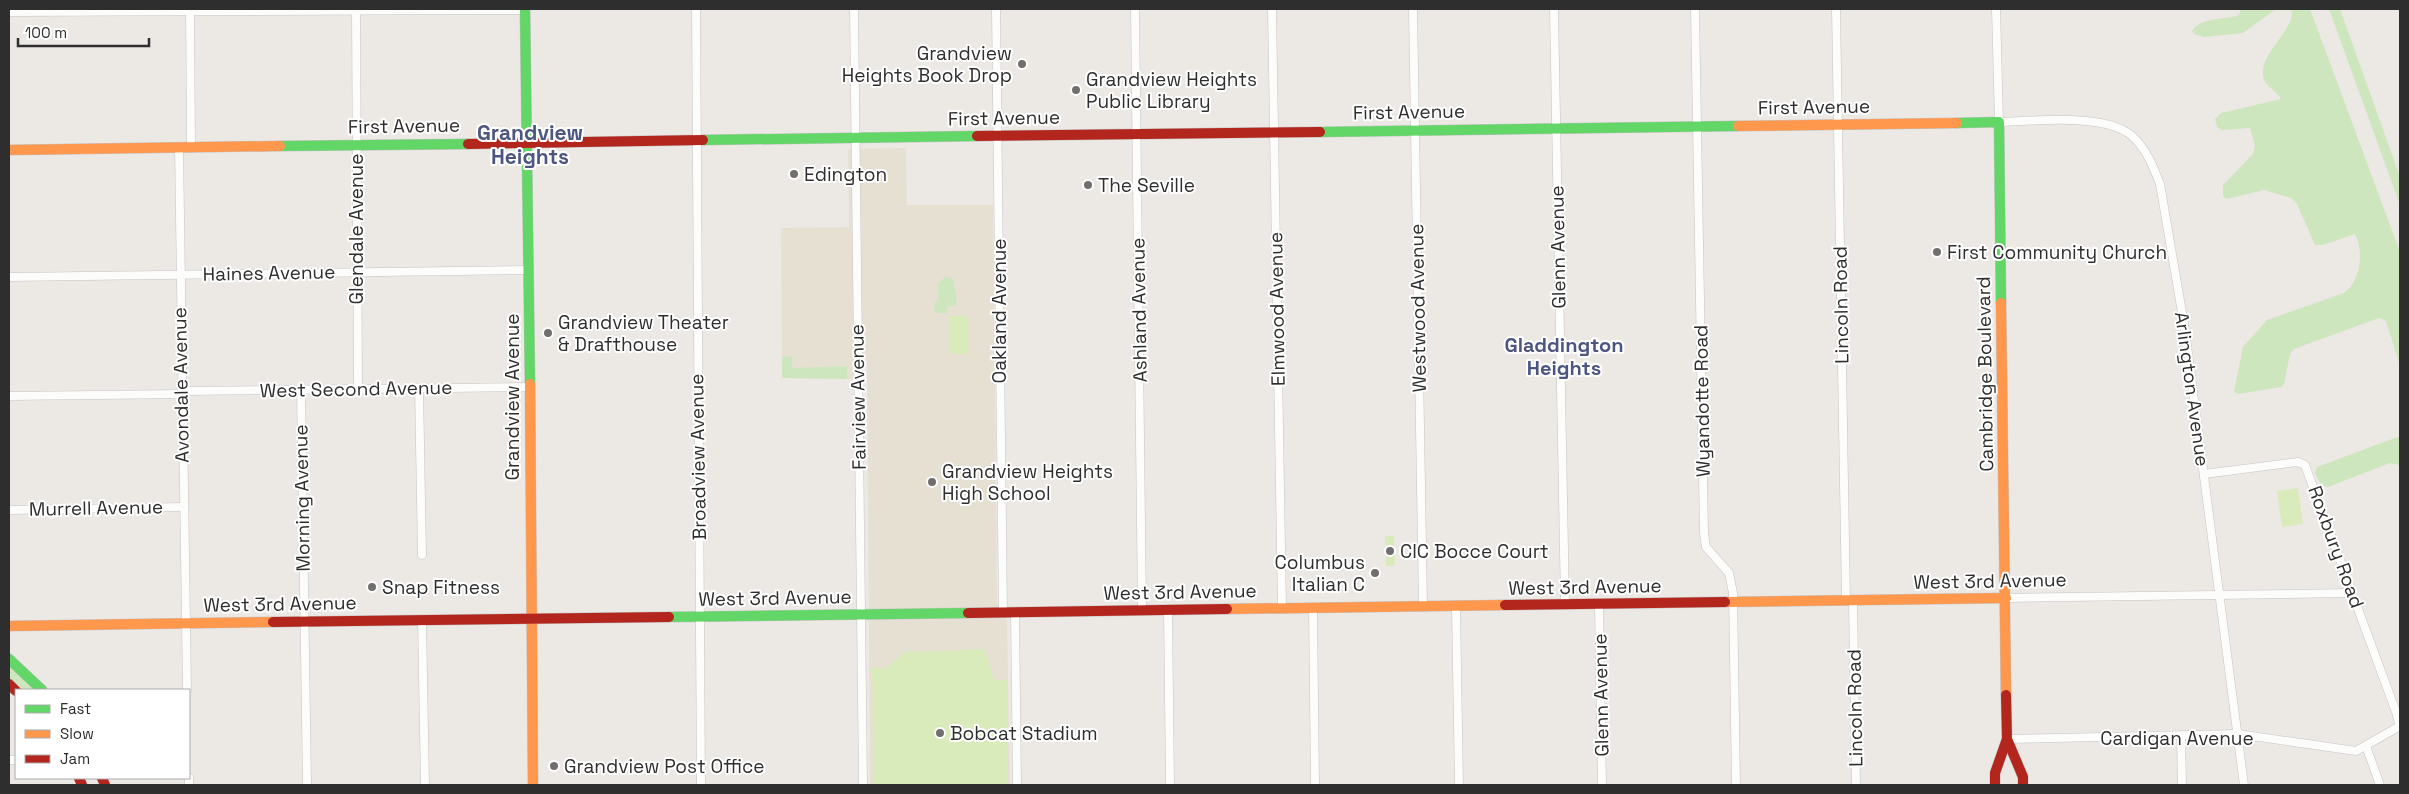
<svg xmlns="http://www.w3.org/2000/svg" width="2409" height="794" font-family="'Space Grotesk',sans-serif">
  <rect width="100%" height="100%" fill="#ece8e4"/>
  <!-- education -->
  <path fill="#e6e0d3" d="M906,148L907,205H993L997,604L1007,620L1010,785H870L867,359L855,366V379L782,378L781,228L849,227L848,149Z"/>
  <!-- green -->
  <g fill="#cee6be">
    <path d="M2240,9H2276L2243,33L2204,37L2194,34L2192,31C2200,18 2223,19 2237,16L2240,13Z"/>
    <path d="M2291,9H2310L2400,252V366L2386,321L2379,318L2294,349L2290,354L2284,384L2281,387L2238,394L2234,392L2243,347L2267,320L2344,293C2361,281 2364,251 2355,234L2323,245H2315L2297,204L2291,198L2264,190L2227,199L2223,196V185L2253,154L2255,145L2250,128L2222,130L2217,127L2215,119L2221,113L2281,99C2276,90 2264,86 2263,75C2260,52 2298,27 2291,9Z"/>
    <path d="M2329,9H2340L2400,177V205Z"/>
    <path d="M945,277L953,279L957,298L955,306L947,307V313H935L934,304L939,297L937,284Z"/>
    <path d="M792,356V368L847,366V379L782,378V357Z"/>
    <path d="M2400,436V465L2390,463L2328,487L2321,485L2315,473L2317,467Z"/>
    <path d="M9,659L42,690H16L9,684Z"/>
  </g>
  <!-- pitch -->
  <g fill="#d9eabb">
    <rect x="949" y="316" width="18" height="38"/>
    <path d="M2298,488L2303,524L2282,527L2277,491Z"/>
    <path d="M1385,536H1394L1395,565L1386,566Z"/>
    <path d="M985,649L994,680H1007L1008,785H874L872,668H886L904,652Z"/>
  </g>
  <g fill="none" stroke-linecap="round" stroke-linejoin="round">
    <!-- street casing -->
    <g stroke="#c5c4c5" stroke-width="9">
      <g id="street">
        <path d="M190,9L191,148"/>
        <path d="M356,9L358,389"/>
        <path d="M696,9L701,785"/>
        <path d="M854,9L863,785"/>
        <path d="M996,9L1003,612"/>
        <path d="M1135,9L1142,610"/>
        <path d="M1272,9L1282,608"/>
        <path d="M1413,9L1423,607"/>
        <path d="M1554,9L1565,605"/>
        <path d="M1695,9L1704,533L1706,547L1729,573L1733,593L1736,785"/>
        <path d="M1836,9L1846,601"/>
        <path d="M1996,9L1999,122C2034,121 2104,113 2131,135C2146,148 2153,166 2160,184L2185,330L2244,785"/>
        <path d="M9,12L525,10"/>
        <path d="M179,148L187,690"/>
        <path d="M9,277L529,270"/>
        <path d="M419,388L422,555"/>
        <path d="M301,390L307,785"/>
        <path d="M182,391L529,387"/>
        <path d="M9,396L182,394"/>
        <path d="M2204,474L2298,462L2305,465L2396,712L2400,727"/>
        <path d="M9,510L183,507"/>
        <path d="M2006,598L2352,593"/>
        <path d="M1853,601L1856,785"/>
        <path d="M1599,605L1602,785"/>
        <path d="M1456,607L1459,785"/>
        <path d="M1313,608L1315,785"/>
        <path d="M1168,610L1170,785"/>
        <path d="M1015,612L1017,785"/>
        <path d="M422,620L425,785"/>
        <path d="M2181,737L2182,785"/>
        <path d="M2007,739L2238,734L2356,751L2400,726"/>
        <path d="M2366,746L2380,785"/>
        <path d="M9,760H16"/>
        <path d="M189,778V785"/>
      </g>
    </g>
    <!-- fast casing -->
    <g stroke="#c5c4c5" stroke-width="11">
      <g id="fast">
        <path d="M525,9L530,384"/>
        <path d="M1957,123L1999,122L2001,303"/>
        <path d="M1320,132L1738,126"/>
        <path d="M703,140L977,136"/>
        <path d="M280,146L468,144"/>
        <path d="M669,617L968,613"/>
        <path d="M9,659L42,690"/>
      </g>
    </g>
    <!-- slow casing -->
    <g stroke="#c5c4c5" stroke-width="11">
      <g id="slow">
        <path d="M1738,126L1957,123"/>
        <path d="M9,150L280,146"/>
        <path d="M2001,303L2006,695"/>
        <path d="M530,384L533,785"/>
        <path d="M1725,602L2006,598"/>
        <path d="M1227,609L1505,605"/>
        <path d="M9,626L273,622"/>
      </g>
    </g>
    <!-- jam casing -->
    <g stroke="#c5c4c5" stroke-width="11">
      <g id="jam">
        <path d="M977,136L1320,132"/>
        <path d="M468,144L703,140"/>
        <path d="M1505,605L1725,602"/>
        <path d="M968,613L1227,609"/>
        <path d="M273,622L669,617"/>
        <path d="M9,684L16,691"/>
        <path d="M2007,739L2023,777V785"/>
        <path d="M79,778L82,785"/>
        <path d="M102,778L105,785"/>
        <path d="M1995,785V773L2007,739L2006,695"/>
      </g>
    </g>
    <!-- street -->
    <use href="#street" stroke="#fcfcfb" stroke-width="8"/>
    <!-- fast -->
    <use href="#fast" stroke="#63d668" stroke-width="10"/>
    <!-- slow -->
    <use href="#slow" stroke="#ff974d" stroke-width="10"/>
    <!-- jam -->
    <use href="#jam" stroke="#b3261e" stroke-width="10"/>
  </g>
  <!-- markers -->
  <g fill="#706f6e" stroke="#fff" stroke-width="2">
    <circle cx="1022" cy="64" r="5"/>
    <circle cx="1076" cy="90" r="5"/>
    <circle cx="794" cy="174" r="5"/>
    <circle cx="1088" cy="185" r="5"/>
    <circle cx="1937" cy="252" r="5"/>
    <circle cx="548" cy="333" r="5"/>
    <circle cx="932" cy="482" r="5"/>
    <circle cx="1390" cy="551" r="5"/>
    <circle cx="1375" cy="573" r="5"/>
    <circle cx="372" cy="587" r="5"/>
    <circle cx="940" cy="733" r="5"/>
    <circle cx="554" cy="766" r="5"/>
  </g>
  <g text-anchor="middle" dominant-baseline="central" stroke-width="4" stroke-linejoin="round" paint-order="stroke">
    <!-- poi labels -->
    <g font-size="19" fill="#2e2e2e" stroke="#fff" text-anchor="start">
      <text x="1012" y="53" text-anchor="end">Grandview<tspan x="1012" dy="22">Heights Book Drop</tspan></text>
      <text x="1086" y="79">Grandview Heights<tspan x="1086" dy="22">Public Library</tspan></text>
      <text x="804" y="174">Edington</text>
      <text x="1098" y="185">The Seville</text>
      <text x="1947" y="252">First Community Church</text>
      <text x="558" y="322">Grandview Theater<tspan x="558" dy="22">&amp; Drafthouse</tspan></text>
      <text x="942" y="471">Grandview Heights<tspan x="942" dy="22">High School</tspan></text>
      <text x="1400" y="551">CIC Bocce Court</text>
      <text x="1365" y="562" text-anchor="end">Columbus<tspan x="1365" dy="22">Italian C</tspan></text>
      <text x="382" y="587">Snap Fitness</text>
      <text x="950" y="733">Bobcat Stadium</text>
      <text x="564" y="766">Grandview Post Office</text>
    </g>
    <!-- street labels -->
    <g font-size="19" fill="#2e2e2e" stroke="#fff">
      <text transform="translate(1814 107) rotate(-1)">First Avenue</text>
      <text transform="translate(1409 112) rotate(-1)">First Avenue</text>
      <text transform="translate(1004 118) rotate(-1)">First Avenue</text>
      <text transform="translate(404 126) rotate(-1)">First Avenue</text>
      <text transform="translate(356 229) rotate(-90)">Glendale Avenue</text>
      <text transform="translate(1558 247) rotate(-91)">Glenn Avenue</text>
      <text transform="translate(269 273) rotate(-1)">Haines Avenue</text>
      <text transform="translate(1841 305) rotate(-91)">Lincoln Road</text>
      <text transform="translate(1418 308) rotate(-91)">Westwood Avenue</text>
      <text transform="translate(1277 309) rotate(-91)">Elmwood Avenue</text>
      <text transform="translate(1139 310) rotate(-91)">Ashland Avenue</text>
      <text transform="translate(999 311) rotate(-90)">Oakland Avenue</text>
      <text transform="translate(1985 374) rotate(-91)">Cambridge Boulevard</text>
      <text transform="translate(181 385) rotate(-91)">Avondale Avenue</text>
      <text transform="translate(356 389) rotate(-1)">West Second Avenue</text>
      <text transform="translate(2192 389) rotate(82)">Arlington Avenue</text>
      <text transform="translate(512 397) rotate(-90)">Grandview Avenue</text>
      <text transform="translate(858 397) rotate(-91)">Fairview Avenue</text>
      <text transform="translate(1702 401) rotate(-91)">Wyandotte Road</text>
      <text transform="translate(698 457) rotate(-91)">Broadview Avenue</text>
      <text transform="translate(302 498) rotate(-91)">Morning Avenue</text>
      <text transform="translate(96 508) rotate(-1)">Murrell Avenue</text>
      <text transform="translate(2336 547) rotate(70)">Roxbury Road</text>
      <text transform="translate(1990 581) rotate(-1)">West 3rd Avenue</text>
      <text transform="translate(1585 587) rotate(-1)">West 3rd Avenue</text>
      <text transform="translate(1180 592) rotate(-1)">West 3rd Avenue</text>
      <text transform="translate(775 598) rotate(-1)">West 3rd Avenue</text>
      <text transform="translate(280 604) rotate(-1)">West 3rd Avenue</text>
      <text transform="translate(1601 695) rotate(-91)">Glenn Avenue</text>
      <text transform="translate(1855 708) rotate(-91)">Lincoln Road</text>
      <text x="2177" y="738">Cardigan Avenue</text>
    </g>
    <!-- neighbourhood labels -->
    <g font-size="20" font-weight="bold" fill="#4d5680" stroke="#fff">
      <text x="1564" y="345">Gladdington<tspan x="1564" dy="23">Heights</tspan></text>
    </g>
    <!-- quarter labels -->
    <g font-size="21" font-weight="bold" fill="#4d5680" stroke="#fff">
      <text x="530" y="132">Grandview<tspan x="530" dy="24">Heights</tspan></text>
    </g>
  </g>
  <!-- border -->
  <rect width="2409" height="794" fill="none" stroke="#2e2e2e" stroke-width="20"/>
  <!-- legend -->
  <rect x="15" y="689" width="175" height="90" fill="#ffffff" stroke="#ababab"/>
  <rect x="25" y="705" width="25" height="8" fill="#63d668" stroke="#ababab"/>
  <text x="60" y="714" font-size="15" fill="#2e2e2e">Fast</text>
  <rect x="25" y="730" width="25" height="8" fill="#ff974d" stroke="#ababab"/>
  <text x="60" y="739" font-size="15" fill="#2e2e2e">Slow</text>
  <rect x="25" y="755" width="25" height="8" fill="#b3261e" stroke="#ababab"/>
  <text x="60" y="764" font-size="15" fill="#2e2e2e">Jam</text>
  <!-- scale -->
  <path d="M18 38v8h131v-8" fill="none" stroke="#2e2e2e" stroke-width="2.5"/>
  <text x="25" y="38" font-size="15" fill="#2e2e2e" stroke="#ffffff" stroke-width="4" paint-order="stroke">100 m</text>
</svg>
